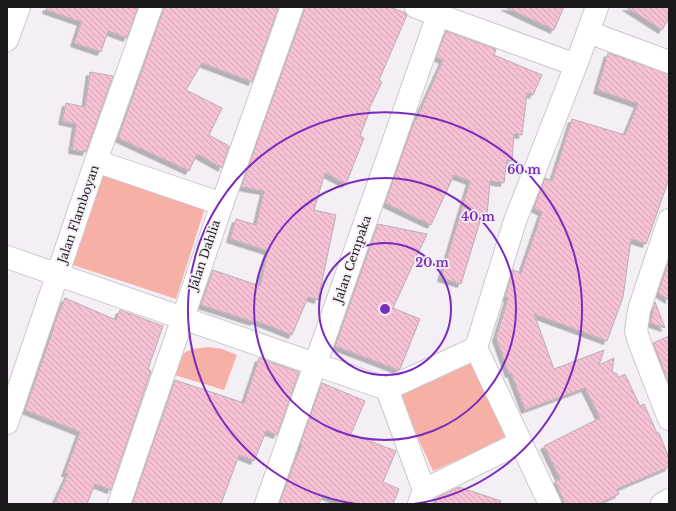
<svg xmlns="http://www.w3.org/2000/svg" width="676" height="511" font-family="'Libre Baskerville',serif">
  <defs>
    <pattern id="building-back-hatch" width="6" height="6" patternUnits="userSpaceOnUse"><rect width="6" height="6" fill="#f6c1d4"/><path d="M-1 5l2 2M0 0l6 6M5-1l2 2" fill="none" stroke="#d2a5b5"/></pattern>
    <filter id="shadow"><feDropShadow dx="-3.5" dy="3.5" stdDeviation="0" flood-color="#0004"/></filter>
  </defs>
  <rect width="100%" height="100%" fill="#f4eef5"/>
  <!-- green -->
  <g fill="#f7b0a6">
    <path d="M103,174L205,208L176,299L73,265Z"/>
    <path d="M209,347L222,349L237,355L224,390L168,373L178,356L192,349Z"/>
    <path d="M473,362L507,438L433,471L399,396Z"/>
  </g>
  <!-- building -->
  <g fill="url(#building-back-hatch)" stroke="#b8afb2" filter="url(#shadow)">
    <path d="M47,7H138L127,38L108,31L101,52L74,43L81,22L46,10Z"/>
    <path d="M163,7H273L278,9L252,82L202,63L186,90L222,108L209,135L229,146L222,168L197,154L189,171L118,138L163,11Z"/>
    <path d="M304,7H390L406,13L407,15L379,80L382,82L369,109L370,110L360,136L364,138L346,184L325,173L314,210L336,215L318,300L308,297L292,335L254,320V322L201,305L213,270L260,286L268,251L230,239L236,219L256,225L264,191L241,187L304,11Z"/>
    <path d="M505,7H564L554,30Z"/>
    <path d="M626,7H669V18L662,30Z"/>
    <path d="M446,31L496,49L494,55L542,75L533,95L527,93L522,135L514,134L512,161L507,160L504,183L490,181L487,216L482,215L461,284L441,278L470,181L454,175L431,225L385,203L415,119L416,120L443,60L436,57Z"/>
    <path d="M608,53L669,74V179L646,244L631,239L623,297L607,341L534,314L554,369L604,350L599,365L614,358L612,372L617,374L619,377L625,374L640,406L644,404L657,433H659L669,458V467L617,489L619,494L598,504H565L555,481L560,479L544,446L600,418L585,388L525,410L511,373L509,374L496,338L508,298L505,297L513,270L521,273L542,212L534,208L545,178L552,181L572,119L625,135L638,104L597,90Z"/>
    <path d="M90,72L113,76L86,152L72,150L76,124L62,121L66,103L85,107Z"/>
    <path d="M378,224L427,234L393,308L420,319L400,369L398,370L335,346Z"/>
    <path d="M669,260V300L658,293Z"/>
    <path d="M65,298L116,320L120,310L163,326L148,369L151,371L111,490L95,484L87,504H54L68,474L65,473L80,432L25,410L54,327H53L54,324Z"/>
    <path d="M655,302L665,328L650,323Z"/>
    <path d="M669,336V384L653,343Z"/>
    <path d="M259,358L299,372V373L277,435L266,431L254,461L239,455L221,504H132L175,380L244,403Z"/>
    <path d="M322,383L365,401L351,434L396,451L383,482L399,489L393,504H345L323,495L319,504H279L296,458L302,445L300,444Z"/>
    <path d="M459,487L501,501L500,504H435L438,497Z"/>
  </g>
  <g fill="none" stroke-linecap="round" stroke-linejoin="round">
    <!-- minor casing -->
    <g stroke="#ccc7cd" stroke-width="24">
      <g id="minor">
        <path d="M416,7L576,65"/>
        <path d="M588,32L669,62"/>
        <path d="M7,40L19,7"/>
        <path d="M96,161L222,204"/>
        <path d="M669,220L639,310L636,331L640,344L669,419"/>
        <path d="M7,257L387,389L476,348"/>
        <path d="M387,389L424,490L419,504"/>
        <path d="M7,423L96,161L151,7"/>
        <path d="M424,490L521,442"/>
        <path d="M119,504L222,204L292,7"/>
        <path d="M266,504L438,15"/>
        <path d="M550,504L476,348L515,221L576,65L597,7"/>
        <path d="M662,504L669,500"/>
      </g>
    </g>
    <!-- minor -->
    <use href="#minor" stroke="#fff" stroke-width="22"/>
  </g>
  <!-- distance rings -->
  <g fill="none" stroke="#7b2cbf" stroke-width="2">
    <circle cx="385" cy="309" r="66"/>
    <circle cx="385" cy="309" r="131"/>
    <path d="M356 504A197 197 0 1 1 414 504"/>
  </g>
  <g text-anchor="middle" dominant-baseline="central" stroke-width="3.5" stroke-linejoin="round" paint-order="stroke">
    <!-- street labels -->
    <g font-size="12" fill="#1b191b" stroke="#f4eef5">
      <text transform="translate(78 214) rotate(-71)">Jalan Flamboyan</text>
      <text transform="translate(204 255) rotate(-71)">Jalan Dahlia</text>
      <text transform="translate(352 259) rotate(-71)">Jalan Cempaka</text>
    </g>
  </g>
  <circle cx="385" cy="309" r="6" fill="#7b2cbf" stroke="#f4eef5" stroke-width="2"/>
  <g font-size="12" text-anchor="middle" font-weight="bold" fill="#7b2cbf" stroke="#f4eef5" stroke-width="3.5" stroke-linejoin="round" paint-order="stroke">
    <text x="524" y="174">60 m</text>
    <text x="478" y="221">40 m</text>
    <text x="432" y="267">20 m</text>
  </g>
  <!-- border -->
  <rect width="676" height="511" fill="none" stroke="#1b191b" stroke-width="16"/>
</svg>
